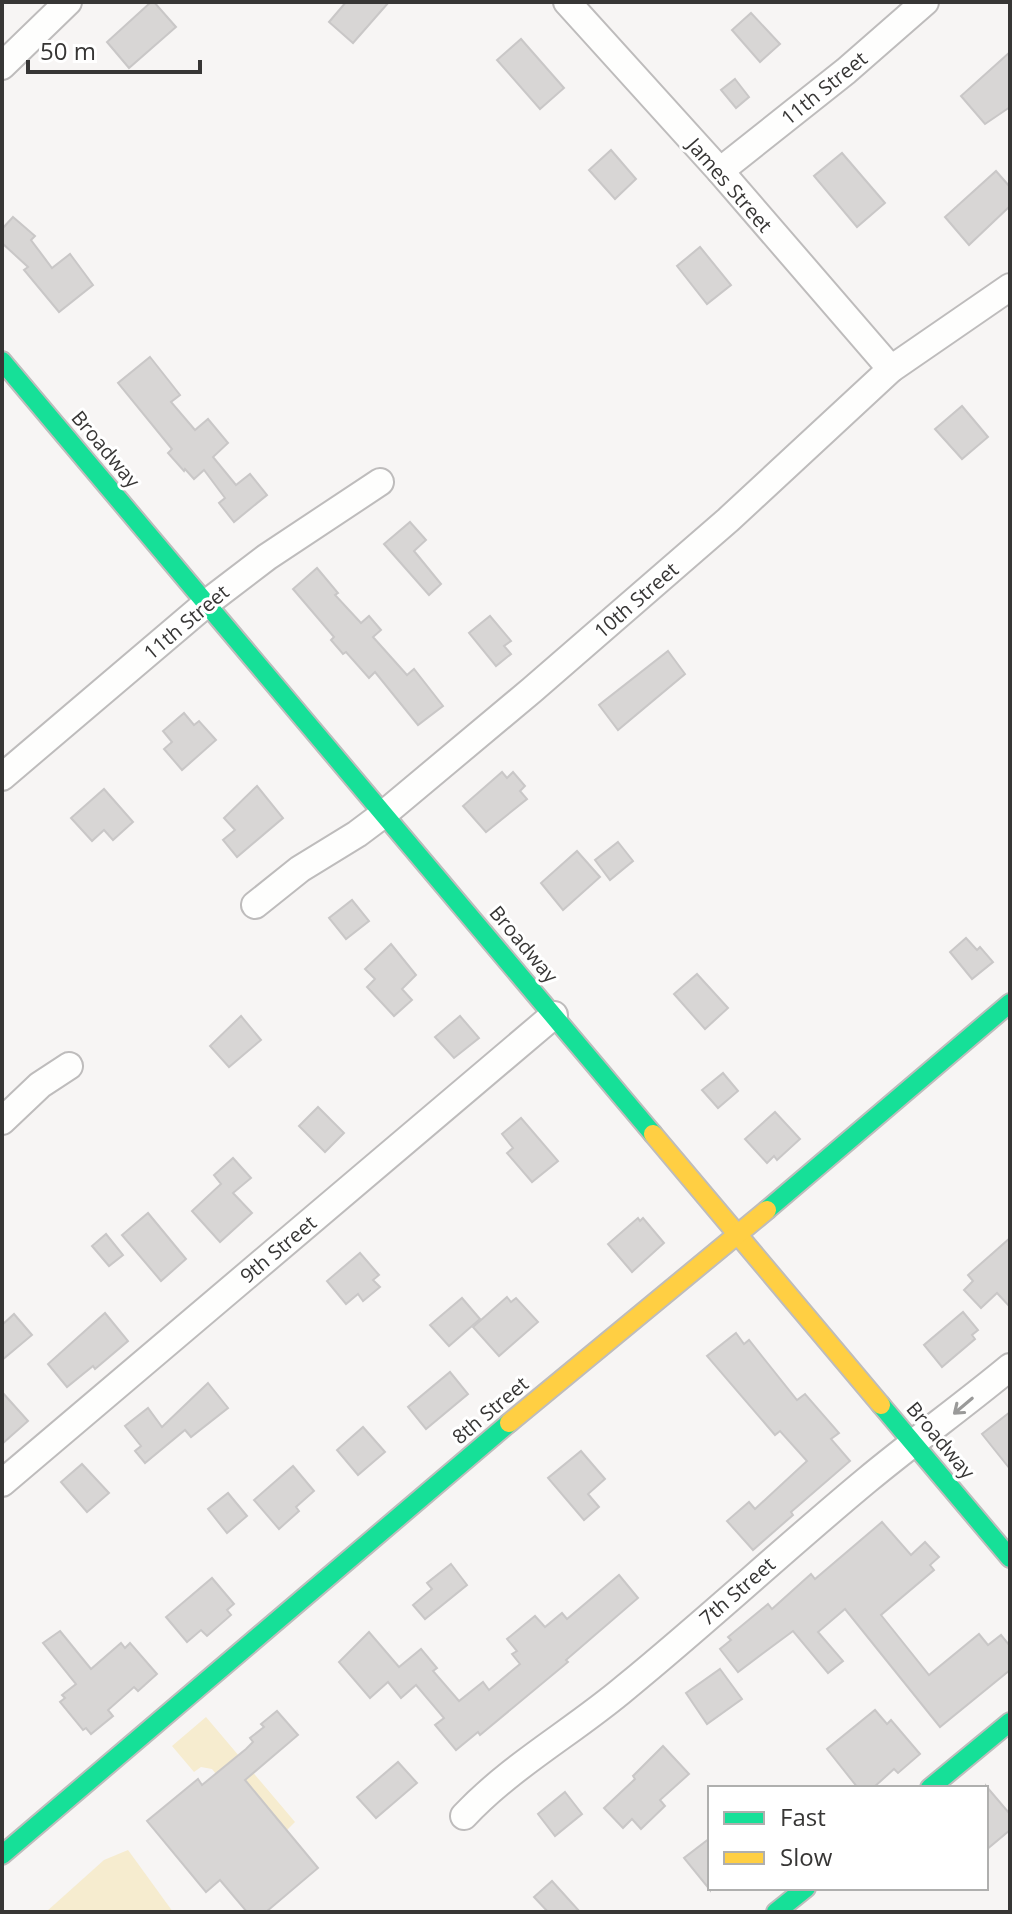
<svg xmlns="http://www.w3.org/2000/svg" width="1012" height="1914" font-family="'Open Sans',sans-serif">
  <rect width="100%" height="100%" fill="#f7f5f4"/>
  <!-- green -->
  <g fill="#f6eccf">
    <path d="M206,1717L295,1822L287,1830L230,1762L216,1774L212,1769L201,1767L194,1772L172,1746Z"/>
    <path d="M128,1850L173,1912H46L104,1860Z"/>
  </g>
  <!-- building -->
  <g fill="#d8d6d5" stroke="#c9c7c7" stroke-width="2">
    <path d="M151,2H154L176,27L129,68L107,42Z"/>
    <path d="M346,2H389L353,43L329,22Z"/>
    <path d="M751,13L780,44L760,62L732,30Z"/>
    <path d="M521,39L564,88L540,109L497,60Z"/>
    <path d="M1010,52V107L985,124L961,96Z"/>
    <path d="M735,79L749,97L736,108L721,90Z"/>
    <path d="M611,150L636,179L615,199L589,170Z"/>
    <path d="M842,153L885,203L857,227L814,176Z"/>
    <path d="M996,171L1010,187V206L969,245L945,217Z"/>
    <path d="M13,217L35,236L31,240L52,268L70,254L93,285L59,312L24,270L28,267L2,243V229Z"/>
    <path d="M700,247L731,285L707,304L677,266Z"/>
    <path d="M150,357L180,395L171,402L195,430L208,419L228,443L213,457L236,485L250,474L267,495L234,522L219,503L225,498L204,470L194,479L185,469L184,471L168,453L172,449L118,383Z"/>
    <path d="M962,406L988,437L962,459L935,429Z"/>
    <path d="M410,522L426,540L414,551L441,584L429,595L384,544Z"/>
    <path d="M317,568L338,593L335,595L361,623L369,616L381,630L373,637L407,675L414,669L443,706L418,725L375,672L369,678L346,652L343,654L331,640L334,637L293,589Z"/>
    <path d="M490,616L511,641L504,646L511,654L496,666L469,633Z"/>
    <path d="M668,651L685,674L618,730L599,705Z"/>
    <path d="M184,713L194,725L199,721L216,740L182,770L164,749L172,742L163,731Z"/>
    <path d="M502,772L507,778L513,772L525,786L520,791L527,799L486,832L463,806Z"/>
    <path d="M257,786L283,818L237,857L223,840L235,830L224,818Z"/>
    <path d="M104,789L133,822L113,840L104,830L92,841L71,818Z"/>
    <path d="M618,842L633,861L610,880L595,860Z"/>
    <path d="M577,851L600,877L563,910L541,883Z"/>
    <path d="M352,900L369,921L346,939L329,918Z"/>
    <path d="M966,938L977,950L980,947L993,962L972,979L950,952Z"/>
    <path d="M391,944L416,975L402,989L412,1000L394,1016L367,987L375,979L365,969Z"/>
    <path d="M697,974L728,1008L705,1029L674,994Z"/>
    <path d="M241,1016L261,1040L229,1067L210,1046Z"/>
    <path d="M460,1016L479,1038L454,1058L435,1037Z"/>
    <path d="M723,1073L738,1091L718,1108L702,1090Z"/>
    <path d="M318,1107L344,1133L325,1152L299,1126Z"/>
    <path d="M775,1112L800,1139L777,1160L774,1156L767,1163L745,1139Z"/>
    <path d="M521,1118L558,1161L532,1182L507,1153L513,1148L502,1134Z"/>
    <path d="M233,1158L251,1178L233,1193L252,1213L220,1242L192,1211L221,1184L214,1175Z"/>
    <path d="M148,1213L186,1259L161,1281L122,1235Z"/>
    <path d="M638,1218L640,1221L643,1218L664,1243L632,1272L608,1244Z"/>
    <path d="M106,1234L123,1255L109,1266L92,1246Z"/>
    <path d="M1010,1238V1307L997,1293L981,1308L964,1290L973,1281L968,1275Z"/>
    <path d="M360,1253L379,1275L373,1280L380,1287L363,1301L358,1294L346,1304L327,1281Z"/>
    <path d="M507,1297L511,1302L516,1298L538,1322L499,1356L473,1327Z"/>
    <path d="M462,1298L480,1319L449,1346L430,1325Z"/>
    <path d="M963,1312L978,1330L972,1335L975,1339L942,1367L924,1345Z"/>
    <path d="M105,1313L128,1341L95,1369L93,1366L67,1387L48,1364Z"/>
    <path d="M14,1314L32,1335L2,1360V1325Z"/>
    <path d="M736,1333L744,1344L749,1340L797,1400L805,1394L839,1433L831,1439L850,1461L791,1512L793,1515L753,1550L727,1521L749,1502L755,1509L807,1461L780,1431L775,1435L707,1356Z"/>
    <path d="M450,1372L468,1394L426,1429L408,1407Z"/>
    <path d="M208,1383L228,1408L191,1437L185,1430L145,1463L135,1451L141,1446L125,1426L148,1408L162,1427Z"/>
    <path d="M2,1392L28,1421L2,1444Z"/>
    <path d="M1010,1412V1469L982,1434Z"/>
    <path d="M363,1427L385,1452L358,1475L337,1450Z"/>
    <path d="M581,1451L605,1479L588,1494L599,1507L584,1520L548,1478Z"/>
    <path d="M82,1464L109,1493L87,1512L61,1482Z"/>
    <path d="M293,1466L314,1491L296,1507L299,1511L279,1529L254,1500Z"/>
    <path d="M228,1493L247,1516L227,1533L208,1509Z"/>
    <path d="M882,1522L911,1555L925,1542L939,1557L930,1565L934,1570L881,1615L929,1675L979,1634L988,1645L1001,1635L1010,1646V1670L940,1727L845,1609L818,1632L843,1661L828,1673L793,1631L738,1672L720,1649L731,1640L728,1637L768,1604L772,1609L811,1574L815,1579Z"/>
    <path d="M451,1564L467,1585L425,1619L413,1605L432,1589L427,1583Z"/>
    <path d="M619,1575L638,1598L566,1660L568,1662L480,1735L478,1732L456,1750L435,1725L444,1718L416,1685L401,1698L388,1682L370,1698L339,1662L369,1632L399,1667L421,1649L437,1668L433,1671L459,1701L483,1682L489,1690L520,1664L512,1654L517,1651L507,1639L535,1616L545,1627L562,1613L567,1619Z"/>
    <path d="M212,1578L234,1604L227,1610L231,1615L207,1636L201,1630L187,1642L166,1617Z"/>
    <path d="M60,1631L91,1669L121,1643L125,1648L130,1643L157,1674L138,1691L134,1687L108,1710L113,1716L91,1734L86,1728L83,1730L60,1702L65,1698L62,1695L76,1684L43,1643Z"/>
    <path d="M720,1669L742,1699L707,1724L686,1693Z"/>
    <path d="M875,1710L887,1724L891,1720L920,1754L898,1773L894,1769L873,1788H858L827,1749Z"/>
    <path d="M277,1711L298,1735L245,1780L318,1868L266,1912H247L220,1880L206,1892L147,1821L198,1779L202,1785L246,1749L253,1742L250,1738L264,1727L261,1724Z"/>
    <path d="M663,1746L689,1774L660,1800L665,1806L641,1829L632,1819L623,1828L604,1808L635,1779L633,1776Z"/>
    <path d="M398,1762L417,1783L376,1818L357,1797Z"/>
    <path d="M986,1786L1010,1814V1830L986,1850Z"/>
    <path d="M565,1792L582,1814L555,1836L538,1814Z"/>
    <path d="M710,1838V1890L684,1858Z"/>
    <path d="M552,1881L580,1912H548L534,1897Z"/>
  </g>
  <g fill="none" stroke-linecap="round" stroke-linejoin="round">
    <!-- street casing -->
    <g stroke="#bebcbc" stroke-width="30">
      <g id="street">
        <path d="M567,2L720,171L891,369"/>
        <path d="M2,66L68,2"/>
        <path d="M720,171L846,71L925,2"/>
        <path d="M2,777L208,602L267,557L380,482"/>
        <path d="M255,905L300,869L357,834L385,813L532,690L728,520L891,369L1010,287"/>
        <path d="M2,1121L40,1085L69,1066"/>
        <path d="M2,1483L554,1015"/>
        <path d="M464,1816C512,1765 573,1732 626,1687C708,1620 785,1548 867,1480C914,1441 963,1406 1010,1367"/>
      </g>
    </g>
    <!-- fast casing -->
    <g stroke="#bebcbc" stroke-width="22">
      <g id="fast">
        <path d="M2,361L653,1134"/>
        <path d="M767,1210L1010,1003"/>
        <path d="M881,1405L1010,1558"/>
        <path d="M930,1788L1010,1722"/>
        <path d="M2,1855L509,1423"/>
        <path d="M776,1912L806,1888"/>
      </g>
    </g>
    <!-- slow casing -->
    <g stroke="#bebcbc" stroke-width="22">
      <g id="slow">
        <path d="M653,1134L881,1405"/>
        <path d="M509,1423L767,1210"/>
      </g>
    </g>
    <!-- street -->
    <use href="#street" stroke="#fefefd" stroke-width="26"/>
    <!-- fast -->
    <use href="#fast" stroke="#16e098" stroke-width="18"/>
    <!-- slow -->
    <use href="#slow" stroke="#ffcf43" stroke-width="18"/>
  </g>
  <!-- one-way arrows -->
  <defs><path id="oneway-shaft" d="M-6 0H5M1.5-3L5.5 0L1.5 3" fill="none" stroke-width="1.6" stroke-linecap="round" stroke-linejoin="round" transform="scale(2)"/></defs>
  <use stroke="#9a9a99" href="#oneway-shaft" transform="translate(963 1406) rotate(140)"/>
  <g text-anchor="middle" dominant-baseline="central" stroke-width="6" stroke-linejoin="round" paint-order="stroke">
    <!-- street labels -->
    <g font-size="20" fill="#373635" stroke="#fff">
      <text transform="translate(824 88) rotate(-39)">11th Street</text>
      <text transform="translate(730 185) rotate(49)">James Street</text>
      <text transform="translate(106 449) rotate(50)">Broadway</text>
      <text transform="translate(636 600) rotate(-41)">10th Street</text>
      <text transform="translate(186 622) rotate(-40)">11th Street</text>
      <text transform="translate(524 944) rotate(50)">Broadway</text>
      <text transform="translate(278 1249) rotate(-40)">9th Street</text>
      <text transform="translate(490 1410) rotate(-40)">8th Street</text>
      <text transform="translate(941 1440) rotate(50)">Broadway</text>
      <text transform="translate(737 1591) rotate(-41)">7th Street</text>
    </g>
  </g>
  <!-- border -->
  <rect width="1012" height="1914" fill="none" stroke="#373635" stroke-width="8"/>
  <!-- legend -->
  <rect x="708" y="1786" width="280" height="104" fill="#ffffff" stroke="#afafae" stroke-width="2"/>
  <rect x="724" y="1812" width="40" height="12" fill="#16e098" stroke="#afafae" stroke-width="2"/>
  <text x="780" y="1826" font-size="24" fill="#373635">Fast</text>
  <rect x="724" y="1852" width="40" height="12" fill="#ffcf43" stroke="#afafae" stroke-width="2"/>
  <text x="780" y="1866" font-size="24" fill="#373635">Slow</text>
  <!-- scale -->
  <path d="M28 60v12h172v-12" fill="none" stroke="#373635" stroke-width="4"/>
  <text x="40" y="60" font-size="24" fill="#373635" stroke="#ffffff" stroke-width="6" paint-order="stroke">50 m</text>
</svg>
